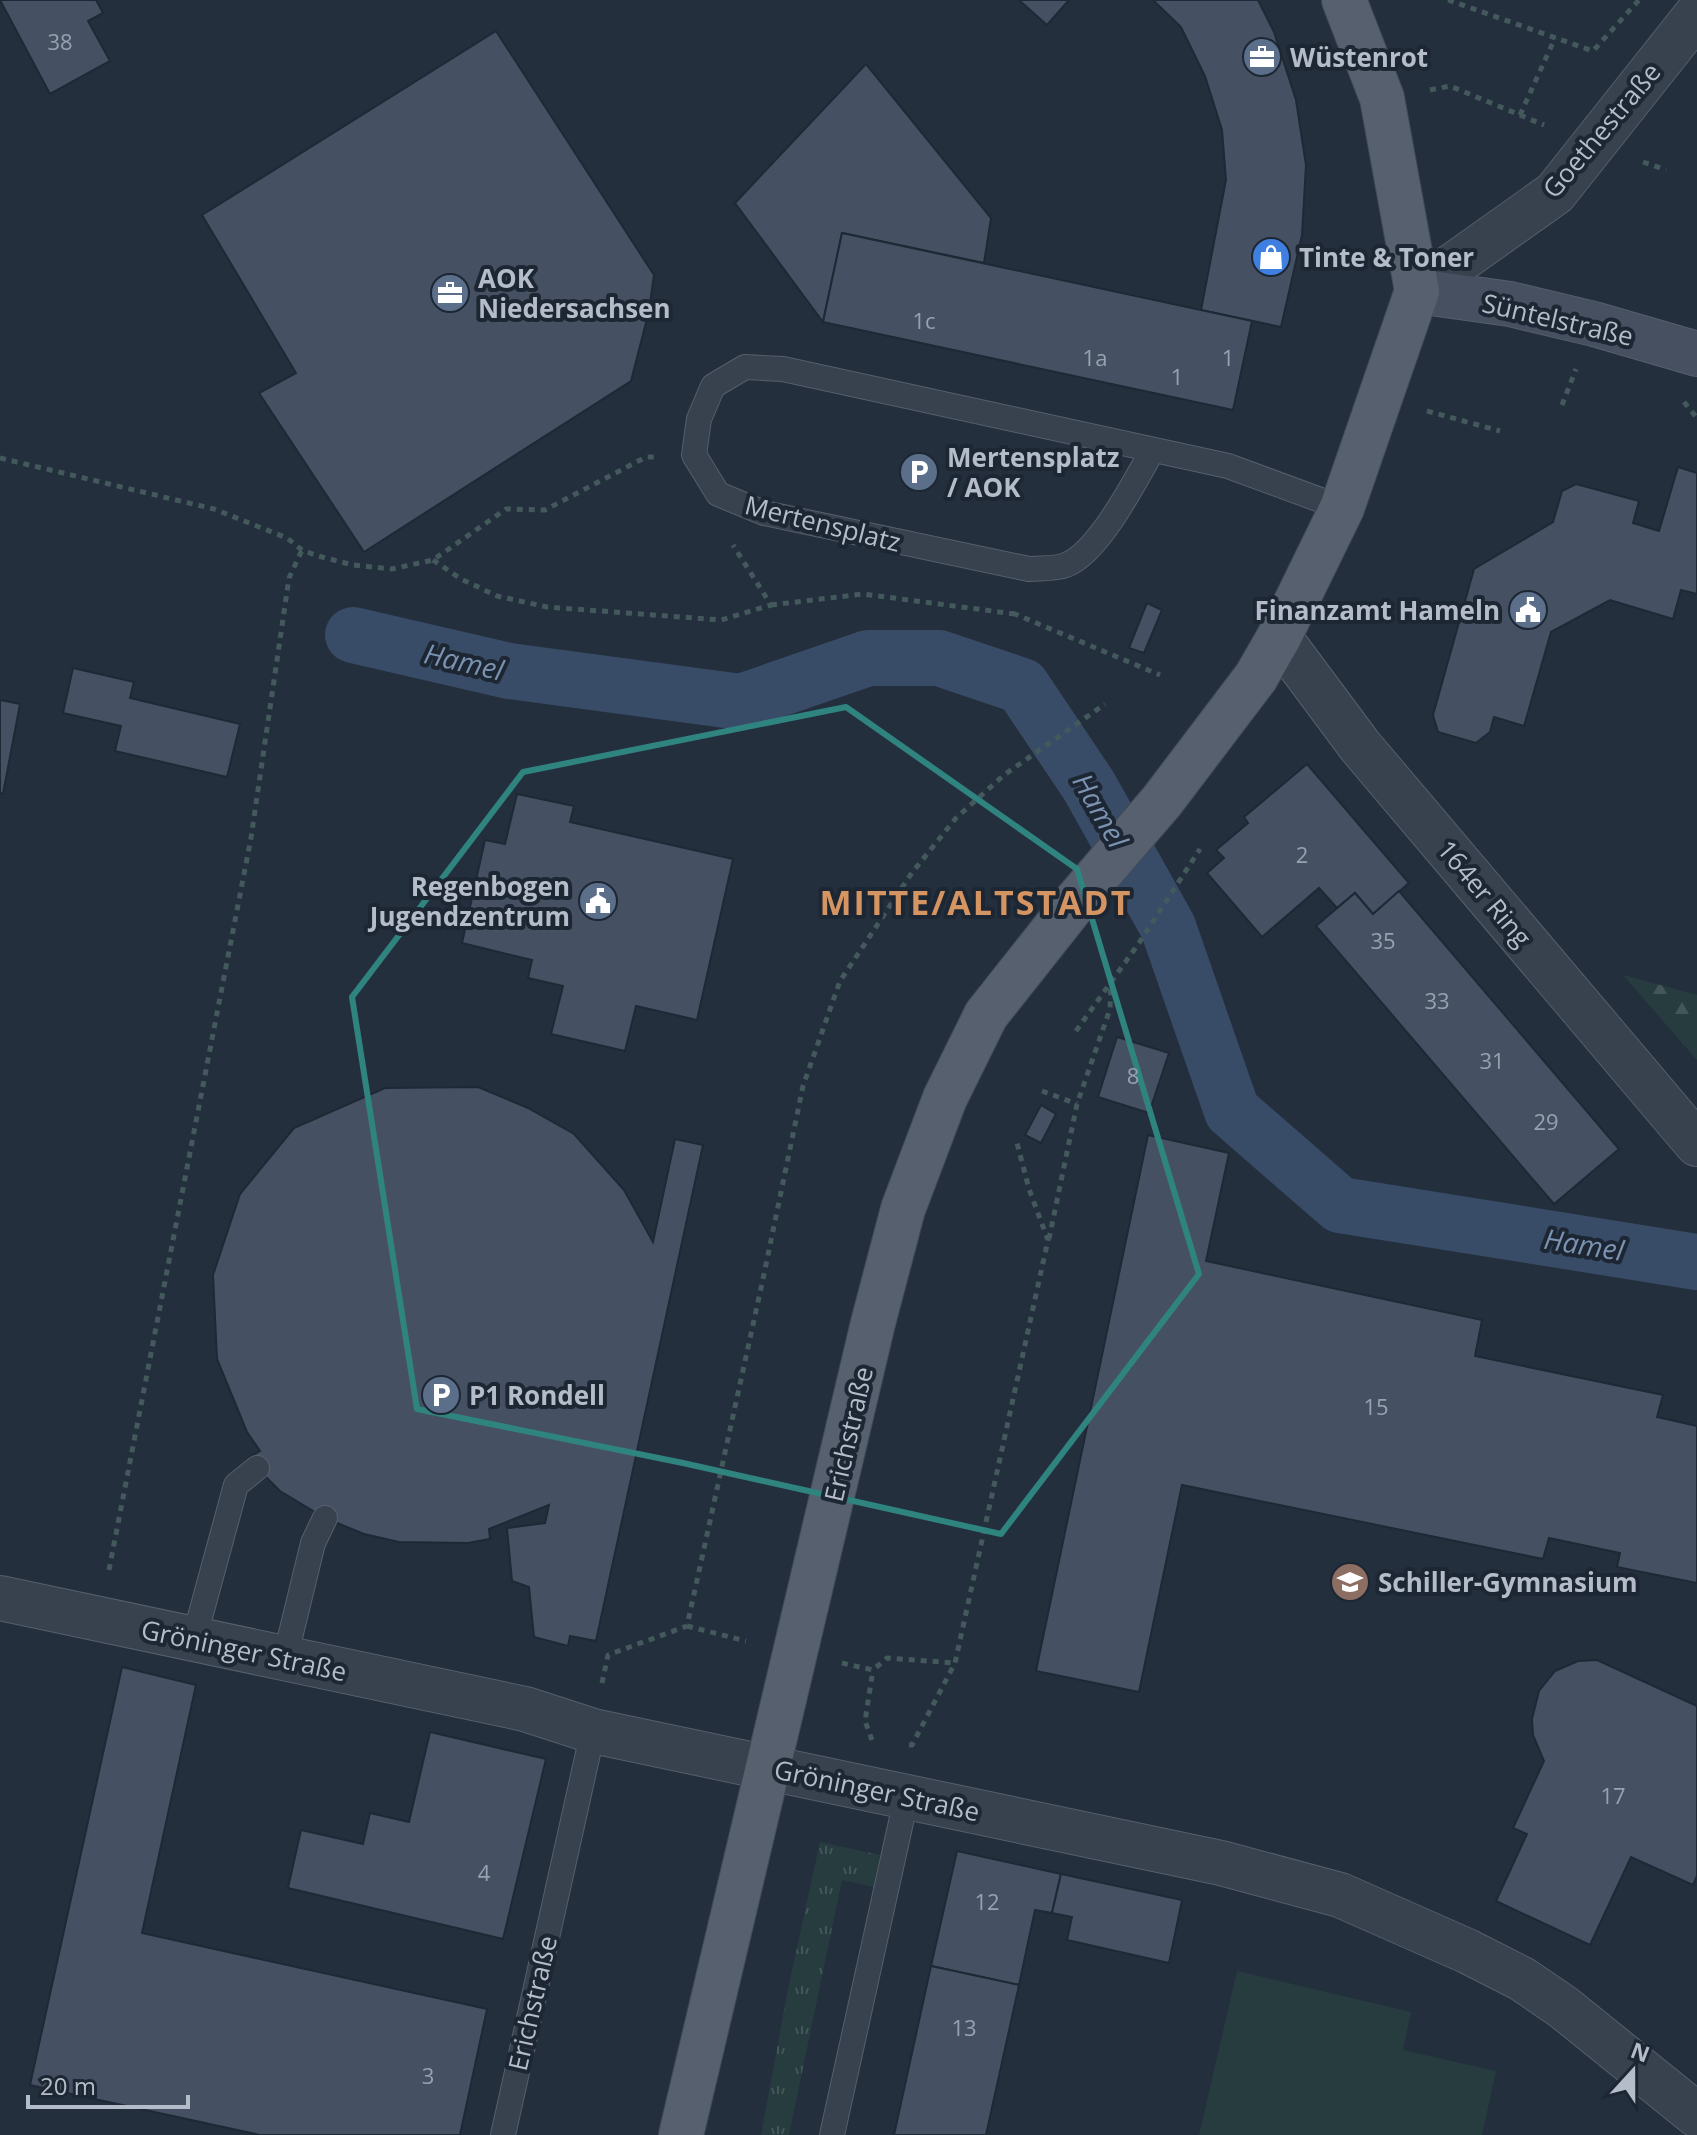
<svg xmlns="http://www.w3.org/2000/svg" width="1697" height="2135" font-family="'Open Sans',sans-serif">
  <defs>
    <pattern id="grass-tufts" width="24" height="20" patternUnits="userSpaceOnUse" patternTransform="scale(2)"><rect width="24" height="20" fill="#263c3f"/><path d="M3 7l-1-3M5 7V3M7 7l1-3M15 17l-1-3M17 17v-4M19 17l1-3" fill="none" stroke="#435659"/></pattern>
    <pattern id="forest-firs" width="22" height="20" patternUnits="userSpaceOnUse" patternTransform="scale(2)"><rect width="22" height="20" fill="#263c3f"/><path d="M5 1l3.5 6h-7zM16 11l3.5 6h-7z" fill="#435659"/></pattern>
  </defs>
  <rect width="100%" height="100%" fill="#242f3e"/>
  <!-- grass -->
  <path fill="url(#grass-tufts)" d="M820,1842L880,1855L874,1887L842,1880L789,2135H761L788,1989Z"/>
  <!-- forest -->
  <path fill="url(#forest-firs)" d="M1623,975L1697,995V1060Z"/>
  <!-- park -->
  <path fill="#263c3f" d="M1237,1971L1411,2012L1403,2050L1496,2071L1482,2135H1199Z"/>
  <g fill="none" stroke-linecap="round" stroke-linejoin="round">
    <!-- canal -->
    <path stroke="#394c67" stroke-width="56" d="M353,635L509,671L741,702L868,658H939L1022,686L1089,786L1168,927L1232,1111L1340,1205L1697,1262"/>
  </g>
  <!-- building -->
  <g fill="#455162" stroke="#1f2835" stroke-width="2">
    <path d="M0,0H96L103,13L88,21L110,61L50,94Z"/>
    <path d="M1019,0H1069L1047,25Z"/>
    <path d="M1153,0H1258L1274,32L1296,100L1306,165L1302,235L1281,327L1201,310L1226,180L1222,130L1205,76L1181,27Z"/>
    <path d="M496,31L654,275L649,311L631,381L364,552L259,393L296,373L202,215Z"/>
    <path d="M866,64L991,218L984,263L842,233L823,322L735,203Z"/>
    <path d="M842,233L1252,321L1233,410L823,322Z"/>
    <path d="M1678,467L1697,473V594L1681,590L1673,619L1610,600L1551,632L1524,726L1494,717L1490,732L1476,743L1438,732L1433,715L1474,569L1553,522L1562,491L1576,484L1639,501L1633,523L1659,531Z"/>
    <path d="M1147,603L1162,610L1144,653L1129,648Z"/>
    <path d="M73,668L134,682L130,698L240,724L227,777L115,751L121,726L63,713Z"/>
    <path d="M0,700L20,704L3,794L0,793Z"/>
    <path d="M1307,764L1409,883L1373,914L1355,893L1337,908L1319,888L1262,937L1207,873L1224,858L1216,850L1248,823L1244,817Z"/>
    <path d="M517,794L574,806L570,822L733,859L697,1020L636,1006L625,1051L551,1034L563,986L528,978L532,960L462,943L485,840L505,844Z"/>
    <path d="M1399,891L1619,1149L1554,1204L1316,926L1355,893L1373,914Z"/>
    <path d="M1117,1037L1169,1053L1149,1113L1098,1097Z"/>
    <path d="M478,1087L528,1108L574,1134L624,1190L653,1242L675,1139L703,1145L596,1641L570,1636L568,1646L534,1637L529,1587L512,1581L507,1528L545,1523L549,1505L489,1529L490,1539L468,1543L399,1542L364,1534L325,1518L280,1491L257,1468L250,1457L260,1451L247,1432L217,1359L213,1275L240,1194L294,1128L385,1088Z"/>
    <path d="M1041,1105L1056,1114L1041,1143L1025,1135Z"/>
    <path d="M1148,1135L1229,1153L1206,1261L1482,1320L1475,1356L1663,1395L1657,1417L1697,1426V1583L1617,1567L1620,1553L1549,1538L1543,1559L1182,1485L1139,1692L1036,1671Z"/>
    <path d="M1597,1660L1697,1706V1876L1693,1885L1631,1857L1590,1945L1496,1901L1527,1834L1513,1828L1544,1761L1533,1735L1532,1719L1539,1691L1555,1671L1578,1661Z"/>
    <path d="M122,1667L196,1685L142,1933L487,2009L460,2135H260L30,2085Z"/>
    <path d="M430,1732L546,1759L503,1939L288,1888L301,1830L363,1844L370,1813L409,1822Z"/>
    <path d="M957,1851L1061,1874L1052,1913L1035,1910L1019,1985L931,1966Z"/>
    <path d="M1061,1874L1182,1900L1169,1963L1067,1940L1072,1917L1052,1913Z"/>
    <path d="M931,1966L1019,1985L986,2135H894Z"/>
  </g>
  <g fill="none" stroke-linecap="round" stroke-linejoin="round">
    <!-- lane casing -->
    <g stroke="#565f6c" stroke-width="26">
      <g id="lane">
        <path d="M1152,451C1135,481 1099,552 1066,565C1056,569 1040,568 1029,569L764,513L718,494L694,455L699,419L713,386L745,367L783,369L1228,466L1342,508"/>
        <path d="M194,1639L236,1485L257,1468"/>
        <path d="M285,1658L313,1543L325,1518"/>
        <path d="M503,2135L593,1731"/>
        <path d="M832,2135L907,1795"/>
      </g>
    </g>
    <!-- street casing -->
    <g stroke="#565f6c" stroke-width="46">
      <g id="street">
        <path d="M1417,291L1555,193L1697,14"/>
        <path d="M1279,637L1360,746L1697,1144"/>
        <path d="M0,1598L525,1709L593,1731L1221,1863L1340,1895L1467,1951L1522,1979L1563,2007L1697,2115"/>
      </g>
    </g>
    <!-- secondary casing -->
    <g stroke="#565f6c" stroke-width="46">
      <path id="secondary" d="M1417,291L1510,304L1594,324L1697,354"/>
    </g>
    <!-- primary casing -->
    <g stroke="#414a57" stroke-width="46">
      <path id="primary" d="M681,2135L873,1323L903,1209L945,1098L986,1015L1077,900L1162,801L1256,677L1279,637L1342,508L1417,291L1382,98L1344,0"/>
    </g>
    <!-- path -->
    <g stroke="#44595c" stroke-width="5" stroke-dasharray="6 6" stroke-linecap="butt">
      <path d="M1448,0L1593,51L1639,0"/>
      <path d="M1430,90L1450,86L1544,125"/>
      <path d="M1520,115L1555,38"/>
      <path d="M1643,162L1666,170"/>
      <path d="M1684,402L1697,418"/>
      <path d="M1562,405L1576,369"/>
      <path d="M1427,411L1500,431"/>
      <path d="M0,458L214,509L287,538L302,550L318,556L353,565L392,569L433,560L506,509L545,510L646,457H655"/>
      <path d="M433,560L461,579L497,596L547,607L721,620L771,605L733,545"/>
      <path d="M771,605L863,594L1015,614"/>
      <path d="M1016,612L1015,614L1160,675"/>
      <path d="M1076,1031L1139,943L1200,849"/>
      <path d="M1042,1091L1077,1104"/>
      <path d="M1049,1239L1077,1104L1110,1009L1111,980"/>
      <path d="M109,1570L251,838L289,578L302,550"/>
      <path d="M687,1626L746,1641"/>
      <path d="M842,1663L873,1670L887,1658L955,1663"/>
      <path d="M602,1683L608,1655L687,1626L763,1279L803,1086L840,981L911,874L956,818L1004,775L1105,704"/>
      <path d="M872,1740L865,1721L873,1670"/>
      <path d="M909,1745H912L955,1663L1048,1240L1029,1189L1016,1139"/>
    </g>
    <!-- lane -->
    <use href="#lane" stroke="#38414e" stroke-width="24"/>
    <!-- street -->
    <use href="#street" stroke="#38414e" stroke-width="44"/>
    <!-- secondary -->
    <use href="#secondary" stroke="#465061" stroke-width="44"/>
    <!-- primary -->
    <use href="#primary" stroke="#56606e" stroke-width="44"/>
  </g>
  <!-- marked area -->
  <path fill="none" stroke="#308480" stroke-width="6" stroke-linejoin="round" d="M846,707L1077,869L1199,1274L1001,1534L683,1463L417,1409L352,997L523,772Z"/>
  <!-- icons -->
  <defs>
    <g id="office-disc" transform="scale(2)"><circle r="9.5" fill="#5c6f8a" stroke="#1d2633"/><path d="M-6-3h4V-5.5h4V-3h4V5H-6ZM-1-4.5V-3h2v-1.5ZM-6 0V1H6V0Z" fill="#fff"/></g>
    <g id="shop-disc" transform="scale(2)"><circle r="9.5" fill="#3f7fe0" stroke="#1d2633"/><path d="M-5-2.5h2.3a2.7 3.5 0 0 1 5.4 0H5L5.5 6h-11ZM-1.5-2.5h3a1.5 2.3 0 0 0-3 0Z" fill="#fff"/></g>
    <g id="parking-disc" transform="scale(2)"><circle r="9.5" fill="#5c6f8a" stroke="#1d2633"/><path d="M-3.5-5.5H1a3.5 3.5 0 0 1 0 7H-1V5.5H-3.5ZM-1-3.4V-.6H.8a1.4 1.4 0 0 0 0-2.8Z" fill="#fff"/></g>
    <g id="civic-disc" transform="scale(2)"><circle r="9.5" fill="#5c6f8a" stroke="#1d2633"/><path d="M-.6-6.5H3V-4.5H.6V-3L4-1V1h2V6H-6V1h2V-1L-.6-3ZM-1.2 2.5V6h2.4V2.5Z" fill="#fff"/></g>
    <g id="school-disc" transform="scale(2)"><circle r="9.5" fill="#8d6e63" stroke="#1d2633"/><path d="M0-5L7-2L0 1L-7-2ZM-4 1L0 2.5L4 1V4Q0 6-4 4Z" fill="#fff"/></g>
  </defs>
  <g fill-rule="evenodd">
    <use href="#office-disc" x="1262" y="57"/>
    <use href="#shop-disc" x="1271" y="257"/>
    <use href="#office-disc" x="450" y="293"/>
    <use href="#parking-disc" x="919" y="472"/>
    <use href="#civic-disc" x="1528" y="610"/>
    <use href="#civic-disc" x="598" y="901"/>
    <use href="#parking-disc" x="441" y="1395"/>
    <use href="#school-disc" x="1350" y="1582"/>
  </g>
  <g text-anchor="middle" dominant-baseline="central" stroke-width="8" stroke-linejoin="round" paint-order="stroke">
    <!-- number labels -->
    <g font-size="22" fill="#98a1af">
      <text x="60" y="41">38</text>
      <text x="924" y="320">1c</text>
      <text x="1095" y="357">1a</text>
      <text x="1228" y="357">1</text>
      <text x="1177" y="376">1</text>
      <text x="1302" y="854">2</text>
      <text x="1383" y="940">35</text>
      <text x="1437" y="1000">33</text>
      <text x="1492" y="1060">31</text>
      <text x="1133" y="1075">8</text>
      <text x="1546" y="1121">29</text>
      <text x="1376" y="1406">15</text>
      <text x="1613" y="1795">17</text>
      <text x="484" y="1872">4</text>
      <text x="987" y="1901">12</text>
      <text x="964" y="2027">13</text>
      <text x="428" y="2075">3</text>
    </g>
    <!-- poi labels -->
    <g font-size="26" font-weight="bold" fill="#b4bcc9" stroke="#1d2633" text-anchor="start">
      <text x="1290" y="57">Wüstenrot</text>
      <text x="1299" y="257">Tinte &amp; Toner</text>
      <text x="478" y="278">AOK<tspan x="478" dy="30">Niedersachsen</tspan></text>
      <text x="947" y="457">Mertensplatz<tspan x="947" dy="30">/ AOK</tspan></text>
      <text x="1500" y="610" text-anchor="end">Finanzamt Hameln</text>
      <text x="570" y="886" text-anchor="end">Regenbogen<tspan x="570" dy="30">Jugendzentrum</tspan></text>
      <text x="469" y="1395">P1 Rondell</text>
      <text x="1378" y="1582">Schiller-Gymnasium</text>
    </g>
    <!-- street labels -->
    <g font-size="26" fill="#b4bcc9" stroke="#1d2633">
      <text transform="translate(1601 130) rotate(-50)">Goethestraße</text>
      <text transform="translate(1558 319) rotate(13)">Süntelstraße</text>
      <text transform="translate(823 523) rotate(14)">Mertensplatz</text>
      <text transform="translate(1485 893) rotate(50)">164er Ring</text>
      <text transform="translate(848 1434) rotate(-77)">Erichstraße</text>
      <text transform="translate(244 1650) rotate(12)">Gröninger Straße</text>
      <text transform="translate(877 1790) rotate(12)">Gröninger Straße</text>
      <text transform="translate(532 2003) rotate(-77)">Erichstraße</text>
    </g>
    <!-- water labels -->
    <g font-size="28" font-style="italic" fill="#7c92b1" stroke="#1d2633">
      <text transform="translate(464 661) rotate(13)">Hamel</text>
      <text transform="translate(1101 810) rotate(60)">Hamel</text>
      <text transform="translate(1584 1244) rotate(9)">Hamel</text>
    </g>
    <!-- district labels -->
    <g font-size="34" font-weight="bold" letter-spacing="2" fill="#d59563" stroke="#1d2633">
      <text x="976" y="902">MITTE/ALTSTADT</text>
    </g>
  </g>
  <!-- north arrow -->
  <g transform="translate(1633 2071) rotate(21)" stroke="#1d2633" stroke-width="6" paint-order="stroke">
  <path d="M0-6L14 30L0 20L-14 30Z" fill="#b4bcc9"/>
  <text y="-12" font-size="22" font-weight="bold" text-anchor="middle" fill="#b4bcc9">N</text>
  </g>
  <!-- scale -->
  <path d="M28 2095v12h160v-12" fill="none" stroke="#b4bcc9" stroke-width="4"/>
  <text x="40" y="2095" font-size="24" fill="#b4bcc9" stroke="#1d2633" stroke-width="6" paint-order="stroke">20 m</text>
</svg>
